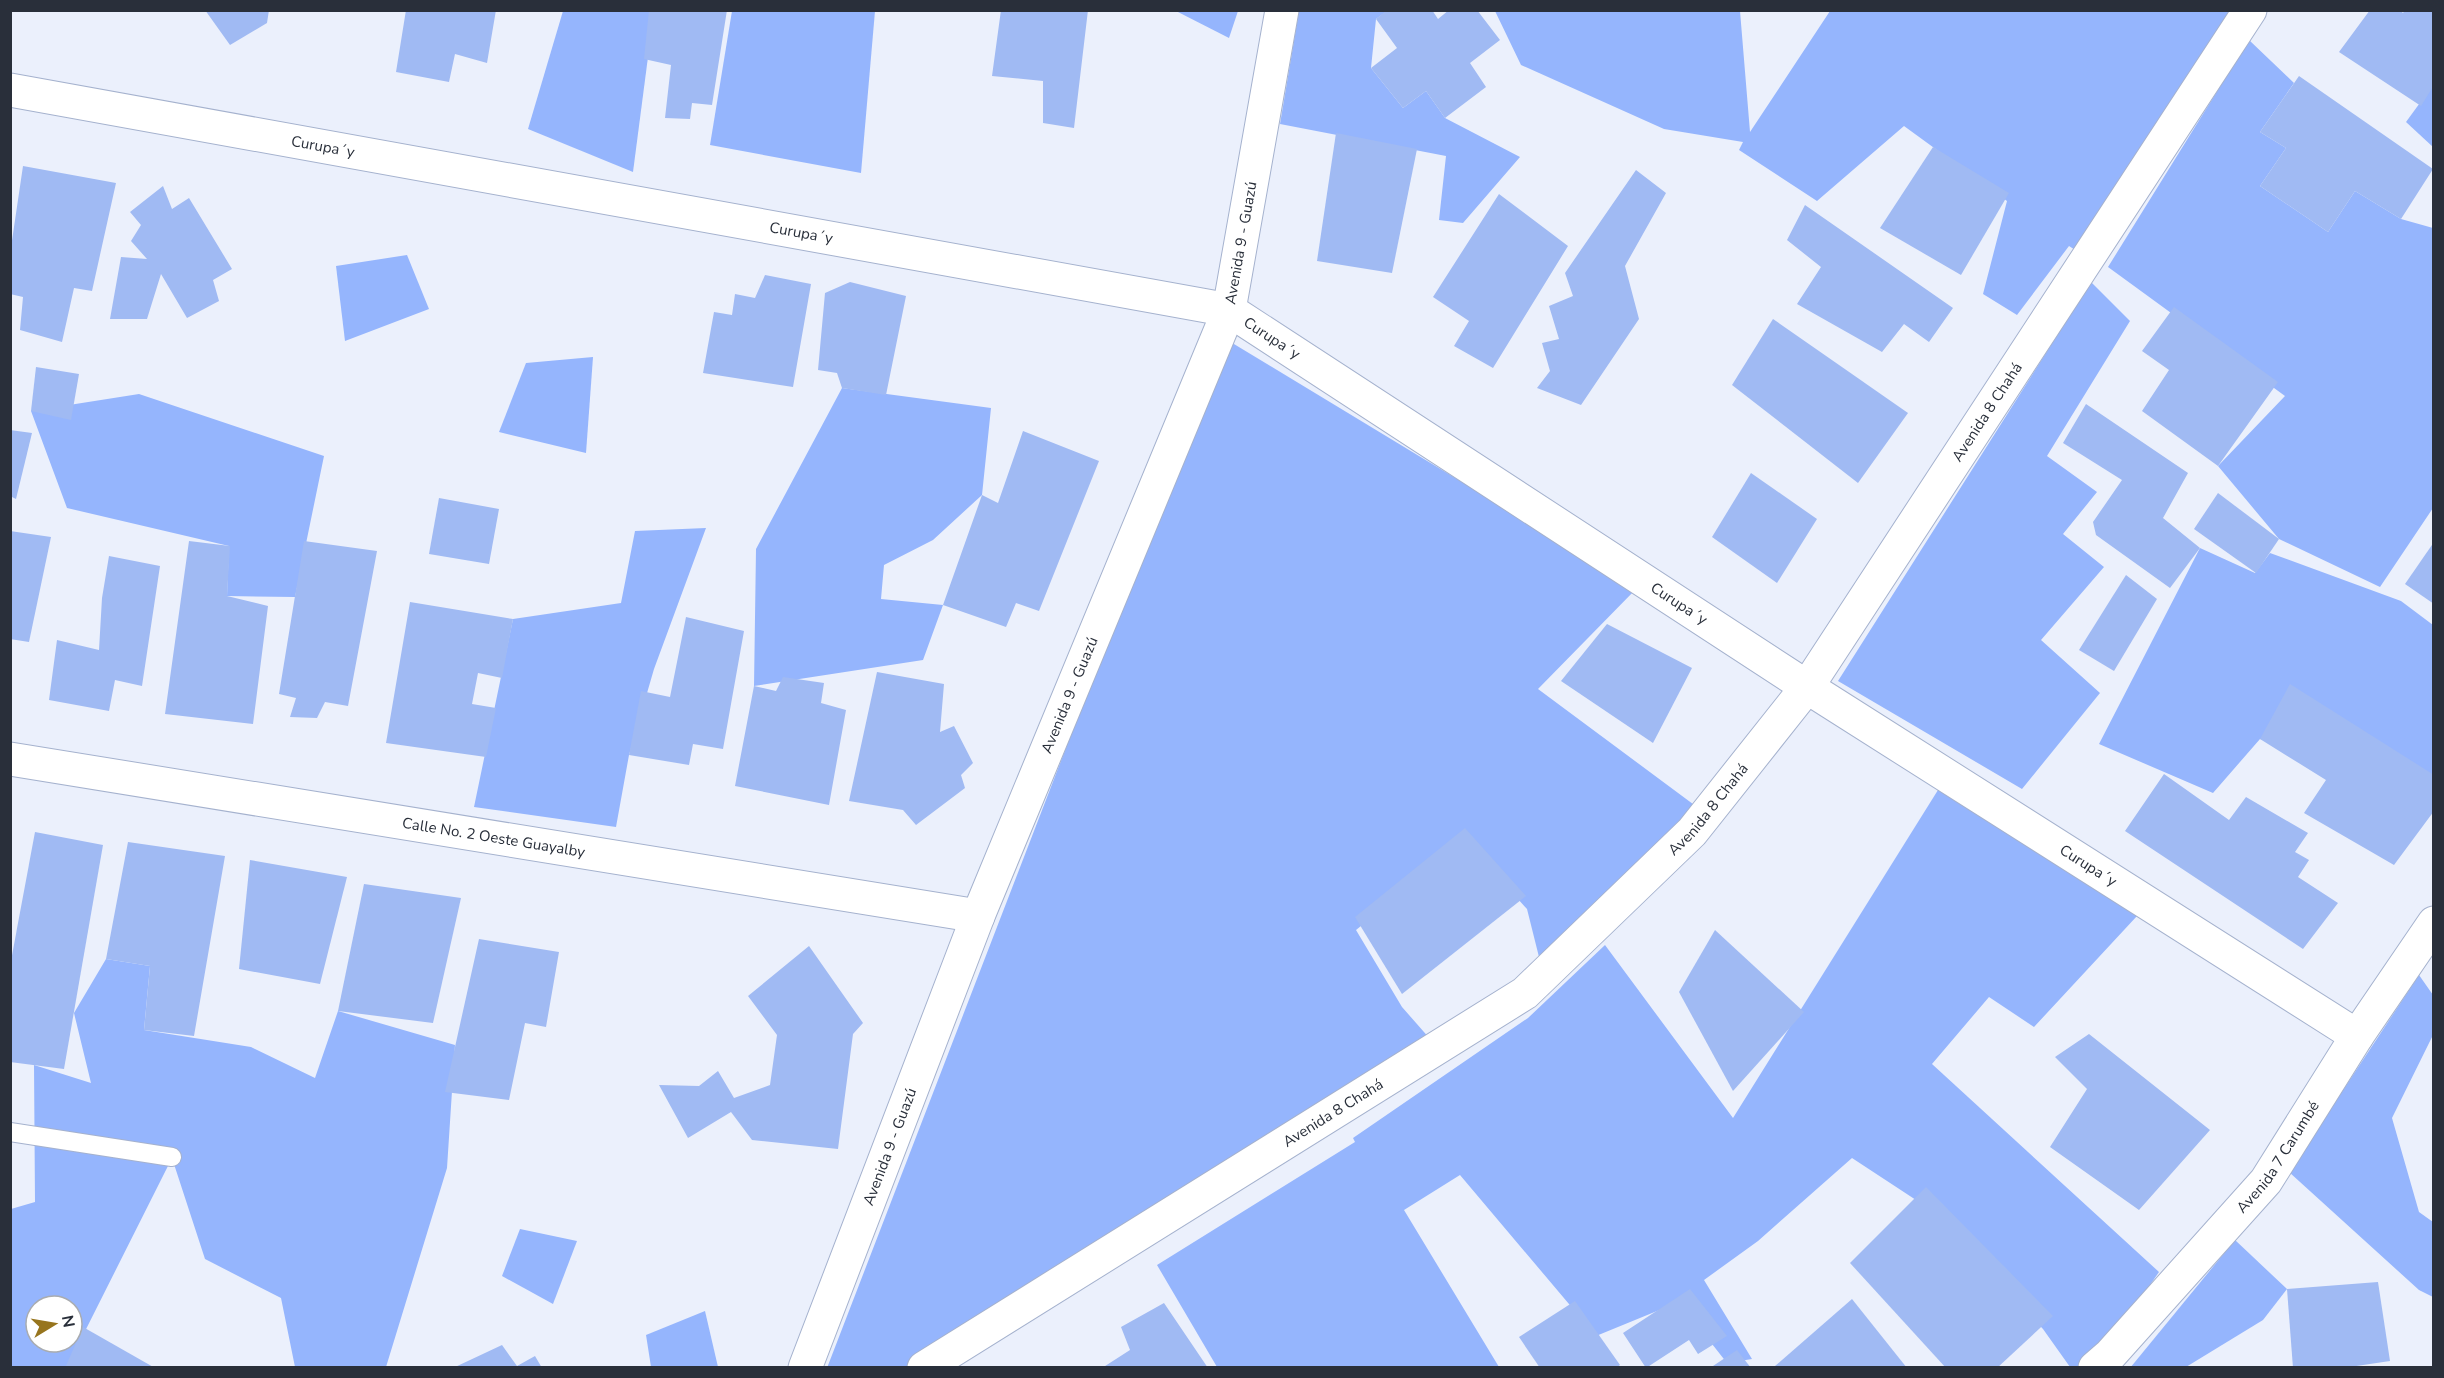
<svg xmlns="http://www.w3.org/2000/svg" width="2444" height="1378" font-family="'Nunito Sans',sans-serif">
  <rect width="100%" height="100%" fill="#ebf0fc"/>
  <!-- forest -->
  <g fill="#95b5fd" fill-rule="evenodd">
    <path d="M563,11H654L633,172L528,129Z"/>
    <path d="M732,11H875L861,173L710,145Z"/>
    <path d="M1176,11H1238L1229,38Z"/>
    <path d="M1299,11H1387L1376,19L1371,68L1403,108L1426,91L1445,118L1520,157L1463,223L1439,220L1446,156L1280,124Z"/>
    <path d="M1495,11H1740L1750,132L1830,11H2243L2083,255L2069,246L2017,315L1983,294L2007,201L1904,126L1817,201L1739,150L1743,142L1664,129L1521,65Z"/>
    <path d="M2249,40L2294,83L2260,132L2286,148L2260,186L2328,232L2355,191L2401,219L2433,228V508L2380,587L2279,539L2218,466L2285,396L2108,267Z"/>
    <path d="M2433,85V147L2406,122Z"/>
    <path d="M407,255L429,309L345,341L336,266Z"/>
    <path d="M2091,282L2130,321L2047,456L2097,492L2063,534L2104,567L2041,640L2100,693L2022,789L1838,681Z"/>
    <path d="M1224,338L1637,588L1538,689L1701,810L1540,961L1527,909L1466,841L1356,930L1402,1007L1431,1040L906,1367L827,1368Z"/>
    <path d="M593,357L586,453L499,432L526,363Z"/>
    <path d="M842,388L991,408L982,495L933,540L884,565L881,599L943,605L923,660L754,686L756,549Z"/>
    <path d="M139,394L324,456L295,597L227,596L229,546L67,508L31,411Z"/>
    <path d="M706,528L654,669L629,755L616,827L474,807L513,619L621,603L635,531Z"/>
    <path d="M2200,548L2255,573L2270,553L2401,601L2433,625V775L2260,739L2213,793L2099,744Z"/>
    <path d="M1938,790L2137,916L2034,1027L1989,997L1932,1064L2159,1272L2093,1367H2070L2043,1329L1916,1200L1852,1158L1758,1241L1704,1280L1752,1359L1727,1363L1679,1302L1596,1336L1460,1175L1404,1210L1499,1367H1217L1157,1265L1355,1142L1353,1138L1528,1018L1605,945L1733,1118Z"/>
    <path d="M106,959L150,966L144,1030L251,1047L315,1078L338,1011L455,1045L447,1168L386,1367H295L281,1298L205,1259L172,1158L67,1367L11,1368V1209L35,1202L34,1065L91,1083L74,1013ZM36,1306H72V1342H36Z"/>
    <path d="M2419,975L2433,995V1035L2392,1118L2419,1212L2433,1222V1297L2419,1290L2289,1172Z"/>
    <path d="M520,1229L577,1241L553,1304L502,1276Z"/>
    <path d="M2235,1240L2287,1289L2263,1320L2186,1367L2130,1368Z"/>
    <path d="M705,1311L718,1367H651L646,1335Z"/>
  </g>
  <!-- building -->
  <g fill="#a0baf3">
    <path d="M205,10H269L267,23L230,45Z"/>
    <path d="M406,10H496L487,63L455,54L449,82L396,72Z"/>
    <path d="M649,10H727L712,105L692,103L690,119L665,118L671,65L644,59Z"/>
    <path d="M1001,10H1088L1074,128L1043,123V81L992,76Z"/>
    <path d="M1387,10H1432L1438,19L1449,10H1477L1500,40L1470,63L1486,87L1445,118L1426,91L1403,108L1371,68L1397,48L1376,19Z"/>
    <path d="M2370,10H2400L2403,13L2405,10H2434V85L2421,106L2339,52Z"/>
    <path d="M2299,76L2433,169L2401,219L2355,191L2328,232L2260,186L2286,148L2260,132Z"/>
    <path d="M1336,133L1417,149L1392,273L1317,261Z"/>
    <path d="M1933,147L2009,193L1961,275L1880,228Z"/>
    <path d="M23,166L116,183L92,291L74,288L62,342L20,330L23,297L10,294V254Z"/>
    <path d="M1636,170L1666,193L1625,266L1639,319L1581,405L1537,388L1550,371L1542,343L1559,339L1549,306L1573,296L1565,273Z"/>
    <path d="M163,186L172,209L189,198L232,269L213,280L219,301L187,318L161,274L147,319H110L121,257L147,259L131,241L141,225L130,212Z"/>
    <path d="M1499,194L1568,246L1493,368L1454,346L1469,321L1433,297Z"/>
    <path d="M1805,205L1953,308L1929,342L1904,324L1882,352L1797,304L1821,267L1787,240Z"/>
    <path d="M765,275L811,284L793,387L703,373L714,312L732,315L735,294L755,298Z"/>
    <path d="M850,282L906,296L886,395L842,388L837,373L818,370L825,293Z"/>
    <path d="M2174,307L2278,382L2218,466L2142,411L2169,370L2142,351Z"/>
    <path d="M1773,319L1908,413L1858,483L1732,385Z"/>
    <path d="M36,367L79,374L71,420L31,411Z"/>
    <path d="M2086,404L2188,473L2163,518L2200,548L2170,588L2096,535L2093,522L2122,480L2063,443Z"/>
    <path d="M10,430L32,433L16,499L10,496Z"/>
    <path d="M1023,431L1099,461L1039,611L1016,603L1006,627L943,605L982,495L998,503Z"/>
    <path d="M1751,473L1817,519L1777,583L1712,537Z"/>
    <path d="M2218,493L2279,539L2256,573L2194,529Z"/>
    <path d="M439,498L499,509L489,564L429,554Z"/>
    <path d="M10,531L51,537L29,642L10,639Z"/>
    <path d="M189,541L230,546L227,596L268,606L253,724L165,714Z"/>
    <path d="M304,541L377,551L348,706L325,702L317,718L290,717L296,698L279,694Z"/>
    <path d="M2434,542V604L2405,584Z"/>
    <path d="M109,556L160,566L142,686L115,680L109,711L49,700L57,640L99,650L102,598Z"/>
    <path d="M2126,575L2157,599L2114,671L2079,650Z"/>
    <path d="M410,602L513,619L502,678L478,673L472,704L496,708L486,757L386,743Z"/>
    <path d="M686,617L744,631L723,749L693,744L689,765L629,755L641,691L670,697Z"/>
    <path d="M1607,624L1692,668L1653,743L1561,681Z"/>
    <path d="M877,672L944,684L940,732L954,726L973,763L961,775L965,788L916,825L903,810L849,801Z"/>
    <path d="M783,677L824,683L821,703L846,710L829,805L735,786L754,686L776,691Z"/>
    <path d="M2290,684L2434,775V811L2394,865L2304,813L2326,780L2260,739Z"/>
    <path d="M2164,774L2229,820L2246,797L2308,833L2295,852L2309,860L2298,877L2338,903L2303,949L2125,831Z"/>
    <path d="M1465,828L1526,896L1402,994L1355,917Z"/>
    <path d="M35,832L103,845L64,1069L10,1062V966Z"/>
    <path d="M128,842L225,856L194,1036L144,1030L150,966L106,959Z"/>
    <path d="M250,860L347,877L320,984L239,969Z"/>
    <path d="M364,884L461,898L433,1023L338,1011Z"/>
    <path d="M1715,930L1804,1012L1733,1091L1679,992Z"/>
    <path d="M479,939L559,952L546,1027L525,1023L509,1100L445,1092Z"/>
    <path d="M809,946L863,1023L853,1034L838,1149L752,1140L731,1112L688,1138L659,1085L699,1086L718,1071L734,1098L770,1085L777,1035L748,996Z"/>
    <path d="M2089,1034L2210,1130L2139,1210L2050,1147L2087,1089L2055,1057Z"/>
    <path d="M1926,1187L2053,1316L1997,1368H1946L1850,1263Z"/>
    <path d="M2378,1282L2390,1361L2343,1368H2293L2287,1289Z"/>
    <path d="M1690,1289L1727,1336L1698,1354L1689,1340L1646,1368L1623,1333Z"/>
    <path d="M1852,1299L1907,1368H1776L1775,1366Z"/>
    <path d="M1575,1301L1620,1365L1616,1368H1540L1519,1337Z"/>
    <path d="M1164,1303L1208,1368H1102L1130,1350L1121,1327Z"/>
    <path d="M83,1327L155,1368H65Z"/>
    <path d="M502,1345L517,1366L535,1356L542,1368H453Z"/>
    <path d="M1737,1350L1751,1368H1710Z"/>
  </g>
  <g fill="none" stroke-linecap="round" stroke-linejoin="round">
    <!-- service casing -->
    <g stroke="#a5b2ce" stroke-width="20">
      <path id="service" d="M10,1132L172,1157"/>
    </g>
    <!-- minor casing -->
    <g stroke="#a5b2ce" stroke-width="35">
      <g id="minor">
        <path id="s1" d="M10,90L1229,310L1807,687L2357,1036"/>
        <path id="s2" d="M10,759L978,916"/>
        <path id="s3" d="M805,1368L978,916L1229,310L1282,10"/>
        <path id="s4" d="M924,1368L1525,993L1692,832L1807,687L2250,10"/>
        <path id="s5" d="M2095,1368L2110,1355L2266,1181L2357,1036L2434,923"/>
      </g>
    </g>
    <!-- service -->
    <use href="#service" stroke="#fff" stroke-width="18"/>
    <!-- minor -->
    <use href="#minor" stroke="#fff" stroke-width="33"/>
  </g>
  <g text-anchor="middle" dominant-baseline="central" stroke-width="6" stroke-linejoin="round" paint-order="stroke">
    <!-- street labels -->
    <g font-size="15" fill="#292f3a" stroke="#fff">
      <text stroke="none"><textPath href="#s1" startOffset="318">Curupa´y</textPath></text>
      <text stroke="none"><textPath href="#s1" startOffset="804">Curupa´y</textPath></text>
      <text stroke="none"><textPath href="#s3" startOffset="1208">Avenida 9 - Guazú</textPath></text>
      <text stroke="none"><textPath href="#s1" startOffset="1290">Curupa´y</textPath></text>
      <text stroke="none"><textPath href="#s4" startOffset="1454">Avenida 8 Chahá</textPath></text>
      <text stroke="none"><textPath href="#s1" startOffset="1776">Curupa´y</textPath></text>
      <text stroke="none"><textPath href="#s3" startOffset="723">Avenida 9 - Guazú</textPath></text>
      <text stroke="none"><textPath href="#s4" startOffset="968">Avenida 8 Chahá</textPath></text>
      <text stroke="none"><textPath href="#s2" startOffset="490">Calle No. 2 Oeste Guayalby</textPath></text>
      <text stroke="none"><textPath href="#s1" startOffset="2262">Curupa´y</textPath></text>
      <text stroke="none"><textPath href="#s4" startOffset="482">Avenida 8 Chahá</textPath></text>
      <text stroke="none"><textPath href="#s3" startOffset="237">Avenida 9 - Guazú</textPath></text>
      <text stroke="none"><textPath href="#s5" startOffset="280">Avenida 7 Carumbé</textPath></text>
    </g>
  </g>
  <!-- border -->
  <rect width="2444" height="1378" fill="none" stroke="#292f3a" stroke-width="24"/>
  <!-- north arrow -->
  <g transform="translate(54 1324) rotate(79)"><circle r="28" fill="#ffffff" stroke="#a9acb0" stroke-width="1.5"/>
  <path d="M0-4.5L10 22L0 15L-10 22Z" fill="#97751e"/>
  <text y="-9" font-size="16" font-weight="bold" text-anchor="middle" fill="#292f3a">N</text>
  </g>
</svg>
